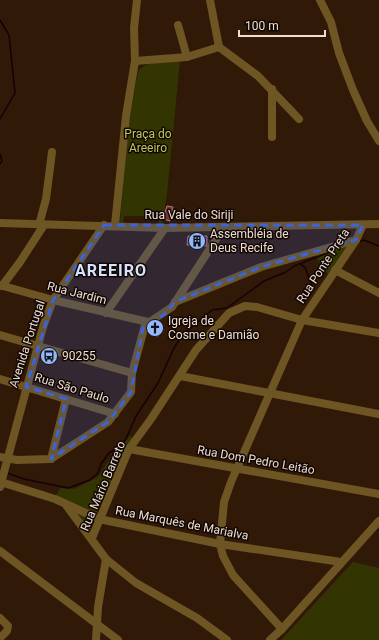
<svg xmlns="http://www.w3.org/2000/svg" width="379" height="640" font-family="Roboto,sans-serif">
  <rect width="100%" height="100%" fill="#311908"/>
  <!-- green -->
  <g fill="#323502">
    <path d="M180,60L167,194L162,224H159V216H124L123,223H120L126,138L138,72C143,61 169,61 180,60Z"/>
    <path d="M350,243L329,276L313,253Z"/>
    <path d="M130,436L134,439L96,516L56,496L60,488L74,489L98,477L111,457Z"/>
    <path d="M73,510L92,519L91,533Z"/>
    <path d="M353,562L379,568V640H281Z"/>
  </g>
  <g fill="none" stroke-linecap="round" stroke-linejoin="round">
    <!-- stream -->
    <g stroke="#170009" stroke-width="1.5">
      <path d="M0,20L9,35L15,93L0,119"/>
      <path d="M0,154L2,161L0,164"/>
      <path d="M359,242L364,240L379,246"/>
      <path d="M300,264L305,267L312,285"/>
      <path d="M7,473L24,479L68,488L90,480L98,473L101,464L109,453L119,447L126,439L136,416L158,383L174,348L183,334L212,310L227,308L264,281L286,272L294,266L330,252"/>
    </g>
  </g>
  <!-- building -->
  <g fill="#79302f" stroke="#a47e7b">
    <path d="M167,206L173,207L170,221L163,219Z"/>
    <path d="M188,236H207V246L187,245Z"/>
    <path d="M155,321L164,329L157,337L147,328Z"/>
  </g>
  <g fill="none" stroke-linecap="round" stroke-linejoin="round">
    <!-- minor -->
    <g stroke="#6d5524" stroke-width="8">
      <path d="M210,0L219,47"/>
      <path d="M320,0L331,22L339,53L353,90L367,121L379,141"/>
      <path d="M178,25L187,57"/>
      <path d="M219,47L258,76L299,119"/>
      <path d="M135,61L187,57L219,47"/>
      <path d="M272,89V137"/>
      <path d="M0,223L165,228L379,224"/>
      <path d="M39,225L46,199L52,152"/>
      <path d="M115,225L126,116L135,61L134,28L137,0"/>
      <path d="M335,270L379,293"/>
      <path d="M0,285L53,300L148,322"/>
      <path d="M2,286L20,262L44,225"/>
      <path d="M175,302L261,267L356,240"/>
      <path d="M106,313L165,228"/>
      <path d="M0,335L132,373"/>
      <path d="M180,376L379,414"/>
      <path d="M0,379L115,414"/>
      <path d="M129,449L379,494"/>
      <path d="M0,457L17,460L51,459L108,422L131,392L132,373L145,325L172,307L224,227"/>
      <path d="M51,459L66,399"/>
      <path d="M1,482L55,499L99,519L220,544L341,562"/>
      <path d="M0,487L43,327L53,300L104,225"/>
      <path d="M66,505L106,559L136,583L197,618L227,640"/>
      <path d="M92,538L129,449L151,419L196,350L229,313L245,306L257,307L302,320L379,333"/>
      <path d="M0,551L118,640"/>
      <path d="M0,618L8,626L7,631L2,636"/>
      <path d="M282,629L233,575L223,556L220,544L224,502L231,482L302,320L356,240L363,225"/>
      <path d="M96,640L98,607L106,559"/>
      <path d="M270,640L282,629L379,521"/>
    </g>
  </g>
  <!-- marked area -->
  <path fill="#3c63d7" fill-opacity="0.2" stroke="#3c63d7" stroke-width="3" stroke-dasharray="8 5" stroke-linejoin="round" d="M104,225H363L356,240L261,267L175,302L165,314L143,328L131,392L123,403L108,422L51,459L66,399L26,387L53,300Z"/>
  <!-- icons -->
  <defs>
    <g id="building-disc" transform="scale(0.9)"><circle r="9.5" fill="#93b7fd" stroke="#110702"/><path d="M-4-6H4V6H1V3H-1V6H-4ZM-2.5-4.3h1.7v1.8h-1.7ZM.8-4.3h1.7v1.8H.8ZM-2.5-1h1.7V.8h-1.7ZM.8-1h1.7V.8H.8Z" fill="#111"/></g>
    <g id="church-disc" transform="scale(0.9)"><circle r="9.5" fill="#93b7fd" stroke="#110702"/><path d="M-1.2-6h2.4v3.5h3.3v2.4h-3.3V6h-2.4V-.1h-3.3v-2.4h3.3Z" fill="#111"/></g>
    <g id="bus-disc" transform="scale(0.9)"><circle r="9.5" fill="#93b7fd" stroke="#110702"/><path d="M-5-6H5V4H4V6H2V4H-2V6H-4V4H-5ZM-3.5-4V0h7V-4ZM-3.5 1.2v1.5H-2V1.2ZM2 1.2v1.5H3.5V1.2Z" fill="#111"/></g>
  </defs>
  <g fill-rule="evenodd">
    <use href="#building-disc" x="197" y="241"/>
    <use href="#church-disc" x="155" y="328"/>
    <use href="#bus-disc" x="49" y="356"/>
  </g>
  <g text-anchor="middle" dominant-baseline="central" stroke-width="3" stroke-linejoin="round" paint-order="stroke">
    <!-- park labels -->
    <g font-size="12" fill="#bec75a" stroke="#110702">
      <text x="148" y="134">Praça do<tspan x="148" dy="14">Areeiro</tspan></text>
    </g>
    <!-- street labels -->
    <g font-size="12" fill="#efddd3" stroke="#110702">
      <text x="189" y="215">Rua Vale do Siriji</text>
      <text transform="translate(323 266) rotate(-57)">Rua Ponte Preta</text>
      <text transform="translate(77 293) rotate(14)">Rua Jardim</text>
      <text transform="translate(27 344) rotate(-72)">Avenida Portugal</text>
      <text transform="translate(72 388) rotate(17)">Rua São Paulo</text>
      <text transform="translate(256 460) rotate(10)">Rua Dom Pedro Leitão</text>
      <text transform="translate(103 486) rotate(-67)">Rua Mário Barreto</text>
      <text transform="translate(182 523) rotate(11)">Rua Marquês de Marialva</text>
    </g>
    <!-- poi labels -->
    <g font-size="12" fill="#efddd3" stroke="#110702" text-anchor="start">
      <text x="210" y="234">Assembléia de<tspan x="210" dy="14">Deus Recife</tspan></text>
      <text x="168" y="321">Igreja de<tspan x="168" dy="14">Cosme e Damião</tspan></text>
      <text x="62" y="356">90255</text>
    </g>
    <!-- district labels -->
    <g font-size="16" font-weight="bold" letter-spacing="1" fill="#d5e3fe" stroke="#110702">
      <text x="111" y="270">AREEIRO</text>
    </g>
  </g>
  <!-- scale -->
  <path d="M239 30v6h86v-6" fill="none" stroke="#efddd3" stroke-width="2"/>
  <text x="245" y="30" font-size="12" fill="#efddd3" stroke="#110702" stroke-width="3" paint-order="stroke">100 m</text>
</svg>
